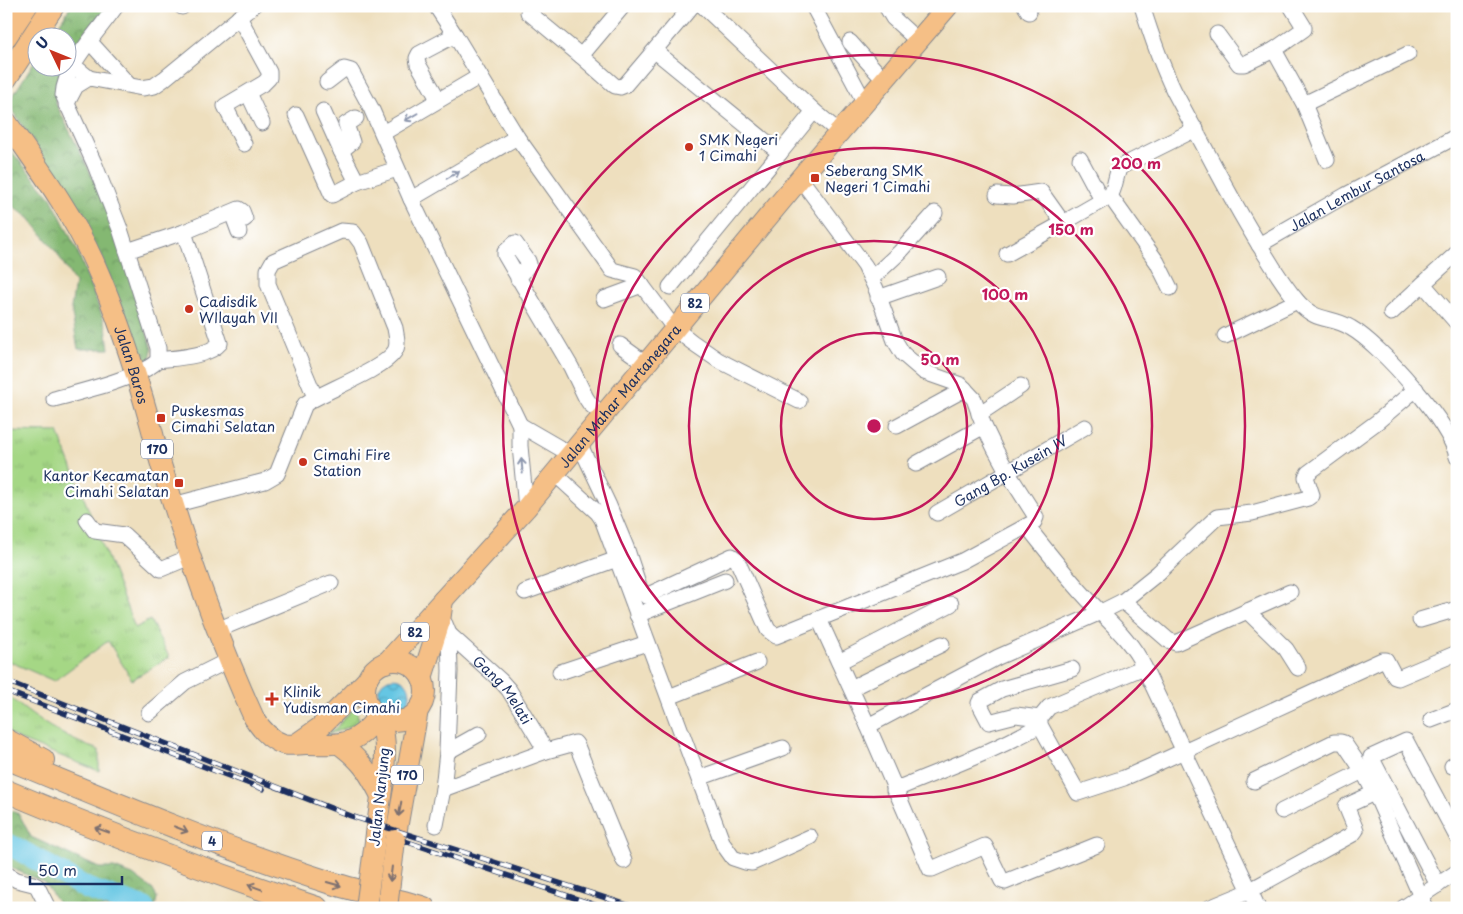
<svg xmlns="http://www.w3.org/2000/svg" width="1463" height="914" font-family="'Playpen Sans',sans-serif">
  <defs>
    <pattern id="grass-tufts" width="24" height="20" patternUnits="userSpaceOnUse" patternTransform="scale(1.25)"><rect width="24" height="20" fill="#a5d785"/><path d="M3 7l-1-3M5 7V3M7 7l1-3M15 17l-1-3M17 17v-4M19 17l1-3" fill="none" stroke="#8db975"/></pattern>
    <pattern id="forest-crowns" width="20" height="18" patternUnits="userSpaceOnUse" patternTransform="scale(1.25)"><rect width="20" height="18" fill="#84b872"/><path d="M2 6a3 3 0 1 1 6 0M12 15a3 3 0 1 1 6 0" fill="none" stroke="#6b9661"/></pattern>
    <pattern id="garden-furrows" width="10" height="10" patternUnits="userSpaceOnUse" patternTransform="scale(1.25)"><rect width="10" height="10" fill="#a5d785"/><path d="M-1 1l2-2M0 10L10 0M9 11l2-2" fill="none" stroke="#8db975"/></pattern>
    <pattern id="water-waves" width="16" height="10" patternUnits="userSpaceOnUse" patternTransform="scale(1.25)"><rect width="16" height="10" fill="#65c6e3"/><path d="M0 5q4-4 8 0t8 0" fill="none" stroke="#52a1bb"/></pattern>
  </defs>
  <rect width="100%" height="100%" fill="#fff"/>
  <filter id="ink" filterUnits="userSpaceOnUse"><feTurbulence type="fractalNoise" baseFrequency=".02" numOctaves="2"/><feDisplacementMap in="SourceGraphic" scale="10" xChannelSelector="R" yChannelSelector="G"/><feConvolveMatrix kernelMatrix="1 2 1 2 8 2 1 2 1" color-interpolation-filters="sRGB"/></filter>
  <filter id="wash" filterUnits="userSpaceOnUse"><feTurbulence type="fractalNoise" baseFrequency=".0096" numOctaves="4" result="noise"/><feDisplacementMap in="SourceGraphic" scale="20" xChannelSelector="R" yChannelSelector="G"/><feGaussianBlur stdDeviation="1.12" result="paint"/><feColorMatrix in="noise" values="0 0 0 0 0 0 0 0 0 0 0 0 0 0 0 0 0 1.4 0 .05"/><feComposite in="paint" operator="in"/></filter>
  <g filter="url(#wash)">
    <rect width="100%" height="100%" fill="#eedfbe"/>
    <!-- grass -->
    <g fill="url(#grass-tufts)" stroke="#608372">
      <path d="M6,431L58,432L135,628L150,620L169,657L132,680L108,641L54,681L6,660V648L9,643L6,640Z"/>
      <path d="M6,693C29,716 68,740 99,750V771L23,741L6,732Z"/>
    </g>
    <!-- forest -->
    <g fill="url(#forest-crowns)" stroke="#507468">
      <path d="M71,6H110L68,62V38H50Z"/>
      <path d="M37,57L38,68H65L60,79L55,102L107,206L152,349L150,359L140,365L104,269L74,203L8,104Z"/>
      <path d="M6,145L51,198L77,250L106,326L109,349H78L71,308L75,283L57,253L29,218L6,201Z"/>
      <path d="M6,809L19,814L31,837L99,868H114L133,875L153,890L157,898L155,908H61L44,882L6,866Z"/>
    </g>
    <!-- garden -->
    <path fill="url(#garden-furrows)" stroke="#608372" d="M355,706L360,723L326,735L336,728Z"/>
    <!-- water -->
    <circle fill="url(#water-waves)" stroke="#407aa0" cx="394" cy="694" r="16"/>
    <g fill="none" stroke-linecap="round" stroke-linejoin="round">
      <!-- river -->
      <path stroke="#65c6e3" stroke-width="22" d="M6,844L16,848L88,889L144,908"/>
    </g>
  </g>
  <g filter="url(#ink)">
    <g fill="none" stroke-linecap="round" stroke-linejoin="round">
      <!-- minor casing -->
      <g stroke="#84878e" stroke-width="17">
        <g id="minor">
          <path d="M181,6L182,7"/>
          <path d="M436,6L455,35L517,137L610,267L612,270L635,276L674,328L692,342L718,360L799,401"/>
          <path d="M703,6L814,111L839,132"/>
          <path d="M813,6L865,103"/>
          <path d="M886,6L893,18L918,41"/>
          <path d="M1025,6L1029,12"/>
          <path d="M1142,6C1151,35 1161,64 1174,91C1185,112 1197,133 1208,154C1227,190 1246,225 1268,259C1277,274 1287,289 1298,302C1318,324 1330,315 1351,328C1381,345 1451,424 1457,457"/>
          <path d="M528,12L581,56L623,6"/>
          <path d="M239,17L269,72V78L264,83L225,106L244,144"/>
          <path d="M1217,34L1239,64H1244L1274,50L1304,104L1327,160"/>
          <path d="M90,42L128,84"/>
          <path d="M850,42L884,80"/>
          <path d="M1274,50L1304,29V27L1291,6"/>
          <path d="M655,51L780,153L670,287"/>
          <path d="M581,56L615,86L620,87L625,85L692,6"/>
          <path d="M73,65L89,78L142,88L154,86L164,79L253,6"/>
          <path d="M327,82L344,69L351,71L371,108L411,199L520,425V446L526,508"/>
          <path d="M248,93L262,123"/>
          <path d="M438,99L418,64L417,58L419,54L455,35"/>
          <path d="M1304,104L1408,54"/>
          <path d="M66,105L76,86L89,78"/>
          <path d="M323,111L341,151L352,142L346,124L356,118"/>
          <path d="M296,115L332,195L357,182L397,169"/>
          <path d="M383,133L480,76"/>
          <path d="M341,151L357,182"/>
          <path d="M780,153L814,111"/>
          <path d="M1080,159L1102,200"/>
          <path d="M997,195L1013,196L1041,192L1063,223L1110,196C1116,187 1115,176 1120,167L1196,129"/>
          <path d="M1110,196L1157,262L1170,288"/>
          <path d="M411,199L517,137"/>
          <path d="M232,213L239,232"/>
          <path id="s1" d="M1259,245L1346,195L1457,136"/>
          <path d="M127,251L184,232L239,209L242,211L245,219"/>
          <path d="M1007,254L1063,223"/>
          <path d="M872,278L900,252L935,213"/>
          <path d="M518,279L529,264L528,261L515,243L505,252V255L571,367L586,398L590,404L603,415"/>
          <path d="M1423,284L1457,323"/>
          <path d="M878,298L938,277"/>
          <path d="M604,299L642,285"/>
          <path d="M1391,313L1457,253"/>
          <path d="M1225,336L1297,301"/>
          <path d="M620,345L645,363"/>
          <path d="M158,360C174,358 209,357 220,343L184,232"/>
          <path d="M54,399C76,393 144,377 158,360V348L120,229L95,165L63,95C64,66 99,31 116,6"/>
          <path d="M979,414L1021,386"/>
          <path d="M520,425L570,454"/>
          <path d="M897,426L965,389"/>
          <path d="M579,443L609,506L626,547L641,592L646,596L732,556L737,560L768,630L776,636L962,561L1034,522L1036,517L1008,473L995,449L984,426L974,399L961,385L924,372L903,354L895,341L876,289L865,266L800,178"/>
          <path d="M916,464L984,426"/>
          <path d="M554,473L598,513L602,519L723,844L733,858L745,862L752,863L810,837"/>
          <path d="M173,505L265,481L277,474L305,404C326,390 383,370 395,351C399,344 396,335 395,328L361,243L353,232L341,231L273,261L268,270V284L315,397"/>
          <path id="s2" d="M937,513L1085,427"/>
          <path d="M87,520L95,531L124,535L161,569L190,557"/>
          <path d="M1027,526C1045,549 1063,572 1083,594C1104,618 1130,637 1144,667L1049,707L1040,718V725L1078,793L1124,778L1149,767L1382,660H1386L1395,677L1398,678L1457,653"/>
          <path d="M525,592L617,559"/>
          <path d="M1123,601L1168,640L1176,643L1290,592"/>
          <path d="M1247,611L1286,649L1298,668"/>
          <path d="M637,615L725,580"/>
          <path d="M819,619L868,726L930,869H932L985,846L1002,881L1005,882L1097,845"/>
          <path d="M1420,620L1457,609"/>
          <path d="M217,630L331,583"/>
          <path id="s3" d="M449,634L500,680L509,690L546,751"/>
          <path d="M839,662L951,604"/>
          <path d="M1144,667L1258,908"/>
          <path d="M560,672L647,643"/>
          <path d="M851,688L942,644"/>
          <path d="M669,697L757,662"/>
          <path d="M149,713L185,682L229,660"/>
          <path d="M1040,718L1016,715L989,722L979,703L980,701L1002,689L1072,669"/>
          <path d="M1431,720L1457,710"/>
          <path d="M868,726L998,657L1101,612L1123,601L1158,573L1217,517L1252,513L1308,498L1312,495L1306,477L1308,473L1377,422L1416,389"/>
          <path d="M447,752L479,734"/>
          <path d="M1452,766L1457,763"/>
          <path d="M699,778L783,748"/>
          <path d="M1254,781L1334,742H1341L1344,743L1363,771L1379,802L1426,908"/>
          <path d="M443,789L546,751L575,743L577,746L624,861"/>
          <path d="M894,790C943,769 994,752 1040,725"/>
          <path d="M1282,811L1363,771"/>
          <path d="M436,825L443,789L447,752L450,671L449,634L445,624L440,621"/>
          <path d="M6,874L17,880L33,884L37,886L48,908"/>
          <path d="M1438,885L1371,757L1406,741L1457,837"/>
          <path d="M1209,908L1245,893L1353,834L1356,830L1346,806L1374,793"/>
          <path d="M1403,908L1457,872"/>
        </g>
      </g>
      <!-- major casing -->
      <g stroke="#84878e" stroke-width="22">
        <g id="major">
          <path id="s4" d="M6,121C38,167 71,211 94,262C117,314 135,369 150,423C155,440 158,457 164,474C189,557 218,639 254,718C261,729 271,740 283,744C289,746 299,744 306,744C340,745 357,746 377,717"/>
          <circle cx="395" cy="691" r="30"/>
          <path id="s5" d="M386,663L526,508L807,170L948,6"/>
          <path d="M422,678L440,621L443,600"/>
          <path d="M296,744L319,728L367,680"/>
          <path d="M339,744C362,761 368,771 381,796"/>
          <path d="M376,834C379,807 388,762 384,736C383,729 380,723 377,717"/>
          <path d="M395,840L418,710"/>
        </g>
      </g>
      <!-- highway casing -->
      <g stroke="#84878e" stroke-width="24">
        <g id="highway">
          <path d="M6,36L26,6"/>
          <path d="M6,78L53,6"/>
          <path d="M6,740L43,760"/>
          <path d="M6,758C112,802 219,847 328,882C360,892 392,898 424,908"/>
          <path d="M6,791C108,834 212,873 317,908"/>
        </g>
      </g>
      <!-- minor -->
      <use href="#minor" stroke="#fff" stroke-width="15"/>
      <!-- major -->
      <use href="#major" stroke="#f5bf86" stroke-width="20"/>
      <!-- highway -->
      <use href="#highway" stroke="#f5bf86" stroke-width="22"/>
      <!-- rail casing -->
      <g stroke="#1b2f5e" stroke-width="5.5">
        <g id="rail">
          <path d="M6,681L351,816L637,908"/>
          <path d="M6,691L263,789"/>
          <path d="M390,836L604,908"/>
        </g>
      </g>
      <!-- rail -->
      <use href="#rail" stroke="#fff" stroke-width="4" stroke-dasharray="11" stroke-linecap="butt"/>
      <!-- major-bridge casing -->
      <g stroke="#84878e" stroke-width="22" stroke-linecap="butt">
        <g id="major-bridge">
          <path d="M366,908L376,834"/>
          <path d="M387,908L395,840"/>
        </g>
      </g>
      <!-- major-bridge -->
      <use href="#major-bridge" stroke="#f5bf86" stroke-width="20"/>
    </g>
    <!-- one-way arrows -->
    <defs><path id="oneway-shaft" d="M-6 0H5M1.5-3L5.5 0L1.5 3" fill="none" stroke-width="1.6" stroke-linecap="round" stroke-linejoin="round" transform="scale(1.25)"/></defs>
    <g stroke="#8d97ae">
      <use href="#oneway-shaft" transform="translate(411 117) rotate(150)"/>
      <use href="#oneway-shaft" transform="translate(453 175) rotate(-30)"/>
      <use href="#oneway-shaft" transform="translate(522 466) rotate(-95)"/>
    </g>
    <g stroke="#7d7070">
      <use href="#oneway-shaft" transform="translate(400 809) rotate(100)"/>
      <use href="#oneway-shaft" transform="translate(181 829) rotate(21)"/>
      <use href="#oneway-shaft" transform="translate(102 830) rotate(-160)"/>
      <use href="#oneway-shaft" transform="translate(391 874) rotate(97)"/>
      <use href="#oneway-shaft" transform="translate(334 884) rotate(16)"/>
      <use href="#oneway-shaft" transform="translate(255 887) rotate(-160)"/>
    </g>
  </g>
  <!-- distance rings -->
  <g fill="none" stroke="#c2185b" stroke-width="2.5">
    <circle cx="874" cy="426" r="93"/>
    <circle cx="874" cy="426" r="185"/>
    <circle cx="874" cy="426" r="278"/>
    <circle cx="874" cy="426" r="371"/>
  </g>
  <!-- markers -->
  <g fill="#c8321e" stroke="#fff" stroke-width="2">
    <circle cx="689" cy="147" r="5"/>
    <rect x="810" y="173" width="10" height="10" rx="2.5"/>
    <circle cx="189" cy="309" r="5"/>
    <rect x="156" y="413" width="10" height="10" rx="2.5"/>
    <circle cx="303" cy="462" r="5"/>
    <rect x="174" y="478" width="10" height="10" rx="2.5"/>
    <path d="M269.5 691.5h5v5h5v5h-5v5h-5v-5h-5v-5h5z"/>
  </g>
  <g text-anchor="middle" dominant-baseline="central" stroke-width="4.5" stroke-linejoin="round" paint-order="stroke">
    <!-- shield labels -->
    <g fill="#fff" stroke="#5f6d8e" stroke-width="1">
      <rect x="681" y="293.5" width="28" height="19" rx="4"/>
      <rect x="141" y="439.5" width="32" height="19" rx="4"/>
      <rect x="401" y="622.5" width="28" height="19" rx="4"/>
      <rect x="391" y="765.5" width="32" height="19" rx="4"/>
      <rect x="202" y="831.5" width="20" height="19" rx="4"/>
    </g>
    <g font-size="12" font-weight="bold" fill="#1b2f5e">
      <text x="695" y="303">82</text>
      <text x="157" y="449">170</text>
      <text x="415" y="632">82</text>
      <text x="407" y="775">170</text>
      <text x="212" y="841">4</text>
    </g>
    <!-- poi labels -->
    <g font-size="14" fill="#1b2f5e" stroke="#fff" text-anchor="start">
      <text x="699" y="139">SMK Negeri<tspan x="699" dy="16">1 Cimahi</tspan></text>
      <text x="825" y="170">Seberang SMK<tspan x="825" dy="16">Negeri 1 Cimahi</tspan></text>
      <text x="199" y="301">Cadisdik<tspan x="199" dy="16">WIlayah VII</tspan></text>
      <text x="171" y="410">Puskesmas<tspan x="171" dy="16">Cimahi Selatan</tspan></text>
      <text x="313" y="454">Cimahi Fire<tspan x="313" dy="16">Station</tspan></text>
      <text x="169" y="475" text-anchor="end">Kantor Kecamatan<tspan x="169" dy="16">Cimahi Selatan</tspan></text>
      <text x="283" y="691">Klinik<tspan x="283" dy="16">Yudisman Cimahi</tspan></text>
    </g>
    <!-- street labels -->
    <g font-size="14" fill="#1b2f5e" stroke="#fff">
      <text stroke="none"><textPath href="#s1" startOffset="112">Jalan Lembur Santosa</textPath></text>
      <text stroke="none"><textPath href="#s4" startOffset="276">Jalan Baros</textPath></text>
      <text stroke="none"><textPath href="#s5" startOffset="355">Jalan Mahar Martanegara</textPath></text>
      <text stroke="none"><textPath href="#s2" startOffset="85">Gang Bp. Kusein IV</textPath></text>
      <text stroke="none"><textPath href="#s3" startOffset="78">Gang Melati</textPath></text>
      <text transform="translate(379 797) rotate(-84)">Jalan Nanjung</text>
    </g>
  </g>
  <circle cx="874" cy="426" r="8" fill="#c2185b" stroke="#fff" stroke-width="2.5"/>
  <g font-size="15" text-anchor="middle" font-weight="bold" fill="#c2185b" stroke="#fff" stroke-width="4.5" stroke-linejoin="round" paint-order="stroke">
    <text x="1136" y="169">200 m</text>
    <text x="1071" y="235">150 m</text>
    <text x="1005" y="300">100 m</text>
    <text x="940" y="365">50 m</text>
  </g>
  <!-- margin -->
  <rect width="1463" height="914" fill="none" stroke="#fff" stroke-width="25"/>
  <!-- north arrow -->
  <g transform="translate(52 52) rotate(313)"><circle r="24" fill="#ffffff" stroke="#a4acbf"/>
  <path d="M0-4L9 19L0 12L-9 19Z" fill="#c8321e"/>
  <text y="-8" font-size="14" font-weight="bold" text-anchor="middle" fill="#1b2f5e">U</text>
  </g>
  <!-- scale -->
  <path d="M30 876v8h92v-8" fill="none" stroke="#1b2f5e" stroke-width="2.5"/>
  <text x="38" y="876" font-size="15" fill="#1b2f5e" stroke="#ffffff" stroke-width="4" paint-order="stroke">50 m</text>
</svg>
